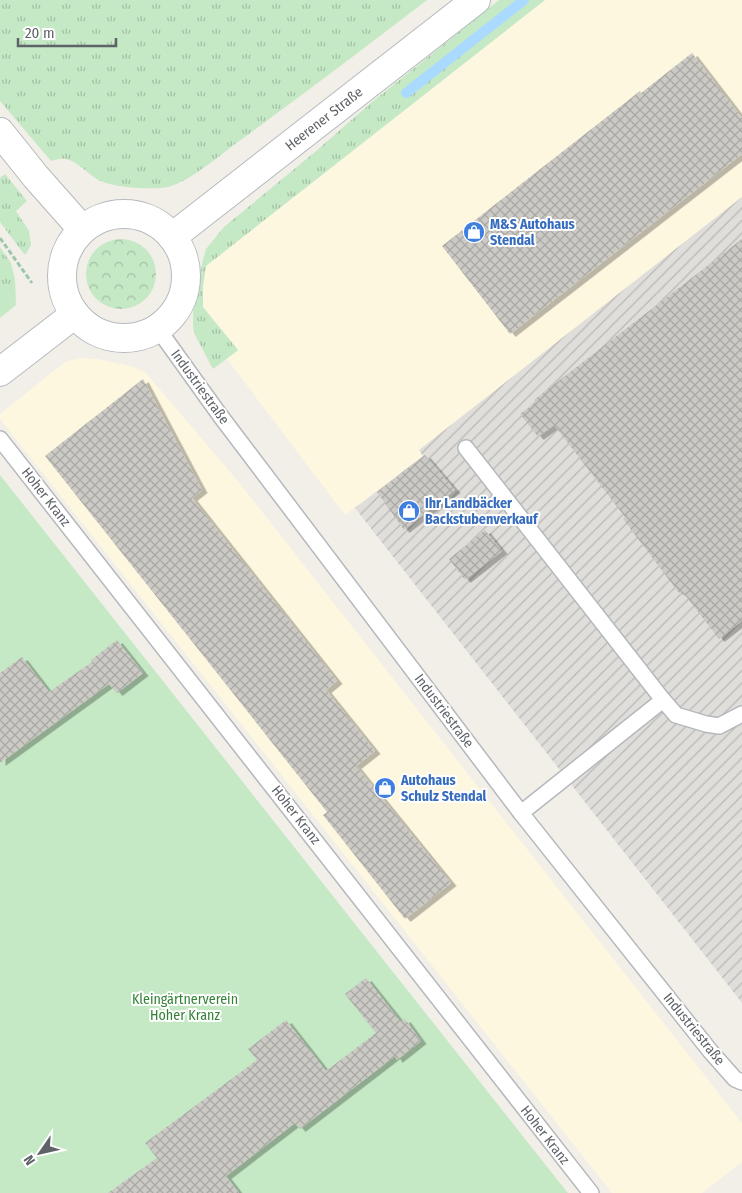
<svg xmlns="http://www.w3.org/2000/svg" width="742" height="1193" font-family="'Fira Sans Condensed',sans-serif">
  <defs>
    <pattern id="industrial-furrows" width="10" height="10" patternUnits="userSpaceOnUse" patternTransform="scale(1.25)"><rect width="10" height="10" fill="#e0deda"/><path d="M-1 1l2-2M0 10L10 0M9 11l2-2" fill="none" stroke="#b9b8b5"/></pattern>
    <pattern id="grass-tufts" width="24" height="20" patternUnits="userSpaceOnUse" patternTransform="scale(1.25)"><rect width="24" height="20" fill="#c5e8c5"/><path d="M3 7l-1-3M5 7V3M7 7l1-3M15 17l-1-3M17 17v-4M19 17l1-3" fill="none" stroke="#a3c0a4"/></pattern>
    <pattern id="forest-crowns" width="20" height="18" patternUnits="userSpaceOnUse" patternTransform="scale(1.25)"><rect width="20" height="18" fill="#c5e8c5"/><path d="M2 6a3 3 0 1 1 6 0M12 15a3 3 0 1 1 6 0" fill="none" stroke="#a3c0a4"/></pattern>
    <pattern id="building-cross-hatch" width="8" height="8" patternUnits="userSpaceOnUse" patternTransform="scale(1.25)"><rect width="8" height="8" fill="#cccac5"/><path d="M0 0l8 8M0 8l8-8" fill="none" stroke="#a9a8a4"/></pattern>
    <filter id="shadow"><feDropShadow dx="5.5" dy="3" stdDeviation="0" flood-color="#0004"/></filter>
  </defs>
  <rect width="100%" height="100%" fill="#f1efe8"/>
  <!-- commercial -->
  <g fill="#fef7e0">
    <path d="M545,0H742V197L420,450L423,456L345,515L227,359L238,351L203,307V286L206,266Z"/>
    <path d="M81,358L97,359L134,367L146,373L241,485L742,1123V1162L702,1193H612L0,419V414L51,373L67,361Z"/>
  </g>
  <!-- industrial -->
  <path fill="url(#industrial-furrows)" d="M742,197V1003L355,508L423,456L419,450Z"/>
  <!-- grass -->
  <g fill="url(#grass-tufts)">
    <path d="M0,0H427C363,49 300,97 235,144C218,157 188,182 168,187C152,190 111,188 97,179C87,173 77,161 66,159C61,158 55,160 51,161L0,101Z"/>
    <path d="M499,0H545L206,266L203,286V307L238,350L213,369L194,333L193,325V312L203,260L206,249L224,227L315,152L372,102Z"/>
    <path d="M5,174L27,201L16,211L29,231L31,245L26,254H24L0,222V178Z"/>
    <path d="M0,247L11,263L15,279L16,305L0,284Z"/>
  </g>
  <!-- forest -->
  <circle fill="url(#forest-crowns)" cx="121" cy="274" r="35"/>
  <!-- garden -->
  <g fill="#c5e8c5">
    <path d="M0,284L16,305L0,318Z"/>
    <path d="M0,475L567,1192L568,1193H0Z"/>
  </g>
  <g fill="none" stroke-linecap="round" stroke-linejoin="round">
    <!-- stream -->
    <path stroke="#aadaff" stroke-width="10" d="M406,93L524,0"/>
  </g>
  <!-- building -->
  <g fill="url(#building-cross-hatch)" filter="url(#shadow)">
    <path d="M692,53L742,118V154L510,334L442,246L640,91L641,93Z"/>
    <path d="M742,239V621L719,639L682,591L679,593L623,519L625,517L554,425L538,437L520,414L536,402L534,400Z"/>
    <path d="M143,379L202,490L192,498L337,681L326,690L375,751L356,766L451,883L405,919L323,815L327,812L45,456Z"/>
    <path d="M425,455L455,490L404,530L377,492Z"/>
    <path d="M485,530L502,551L465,580L449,559Z"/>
    <path d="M117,640L143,673L117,693L109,684L0,763V673L22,657L49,692L92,662L91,660Z"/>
    <path d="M366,978L401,1022L405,1019L421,1041L397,1060L395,1056L300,1129L295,1123L226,1176L239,1193H108L157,1158L145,1143L257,1060L248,1049L286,1020L326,1071L376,1033L345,994Z"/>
  </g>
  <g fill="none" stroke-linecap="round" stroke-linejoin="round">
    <!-- lane casing -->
    <g stroke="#b5b8bc" stroke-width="18">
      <g id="lane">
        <path d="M158,329L219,414L521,813L711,1052L735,1079L742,1082"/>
        <path d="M0,439L591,1193"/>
        <path d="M466,448L663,700L521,813"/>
        <path d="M663,700L676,715L706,724L719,726L742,714"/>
      </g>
    </g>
    <!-- street casing -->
    <g stroke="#b5b8bc" stroke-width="30">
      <path id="street" d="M0,132L36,177L82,229"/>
    </g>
    <!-- secondary casing -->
    <g stroke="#b6babf" stroke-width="30">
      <g id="secondary">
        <circle cx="124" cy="276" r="62"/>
        <path d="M172,237L476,0"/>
        <path d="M0,372L75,314"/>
      </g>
    </g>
    <!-- path -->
    <path stroke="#9cc7a9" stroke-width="3" stroke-dasharray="5 2.5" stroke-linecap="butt" d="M0,238L32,283"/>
    <!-- lane -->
    <use href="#lane" stroke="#fff" stroke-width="15"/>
    <!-- street -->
    <use href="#street" stroke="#fff" stroke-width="28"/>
    <!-- secondary -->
    <use href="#secondary" stroke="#fff" stroke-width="28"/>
  </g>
  <!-- icons -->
  <defs>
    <g id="shop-disc" transform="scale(1.125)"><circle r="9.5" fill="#3f7fe0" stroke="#fff"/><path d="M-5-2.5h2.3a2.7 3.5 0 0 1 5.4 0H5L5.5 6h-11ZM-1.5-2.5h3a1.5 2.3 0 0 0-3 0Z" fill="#fff"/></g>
  </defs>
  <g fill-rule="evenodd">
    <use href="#shop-disc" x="474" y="232"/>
    <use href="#shop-disc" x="409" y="511"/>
    <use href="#shop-disc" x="385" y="788"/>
  </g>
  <g text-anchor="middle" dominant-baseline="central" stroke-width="4" stroke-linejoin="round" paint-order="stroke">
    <!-- street labels -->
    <g font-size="14" fill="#5f6368" stroke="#fff">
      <text transform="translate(324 119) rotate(-38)">Heerener Straße</text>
      <text transform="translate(200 387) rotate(54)">Industriestraße</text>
      <text transform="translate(46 497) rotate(52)">Hoher Kranz</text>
      <text transform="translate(444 711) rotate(53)">Industriestraße</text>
      <text transform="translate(296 815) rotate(52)">Hoher Kranz</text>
      <text transform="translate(694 1029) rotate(51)">Industriestraße</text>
      <text transform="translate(545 1135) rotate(52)">Hoher Kranz</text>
    </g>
    <!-- shop labels -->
    <g font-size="14" font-weight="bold" fill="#366cbe" stroke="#fff" text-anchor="start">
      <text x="490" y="224">M&amp;S Autohaus<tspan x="490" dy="16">Stendal</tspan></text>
      <text x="425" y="503">Ihr Landbäcker<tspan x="425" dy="16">Backstubenverkauf</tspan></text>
      <text x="401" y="780">Autohaus<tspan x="401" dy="16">Schulz Stendal</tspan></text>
    </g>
    <!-- park labels -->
    <g font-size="14" fill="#348238" stroke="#fff">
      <text x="185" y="999">Kleingärtnerverein<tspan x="185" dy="16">Hoher Kranz</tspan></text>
    </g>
  </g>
  <!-- north arrow -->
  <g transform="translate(40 1153) rotate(236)" stroke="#ffffff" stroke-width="4" paint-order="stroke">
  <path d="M0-4L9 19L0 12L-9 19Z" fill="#5f6368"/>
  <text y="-8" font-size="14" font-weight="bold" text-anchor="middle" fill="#5f6368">N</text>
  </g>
  <!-- scale -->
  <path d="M18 38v8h98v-8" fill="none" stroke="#5f6368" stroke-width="2.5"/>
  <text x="25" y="38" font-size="15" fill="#5f6368" stroke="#ffffff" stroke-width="4" paint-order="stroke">20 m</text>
</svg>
